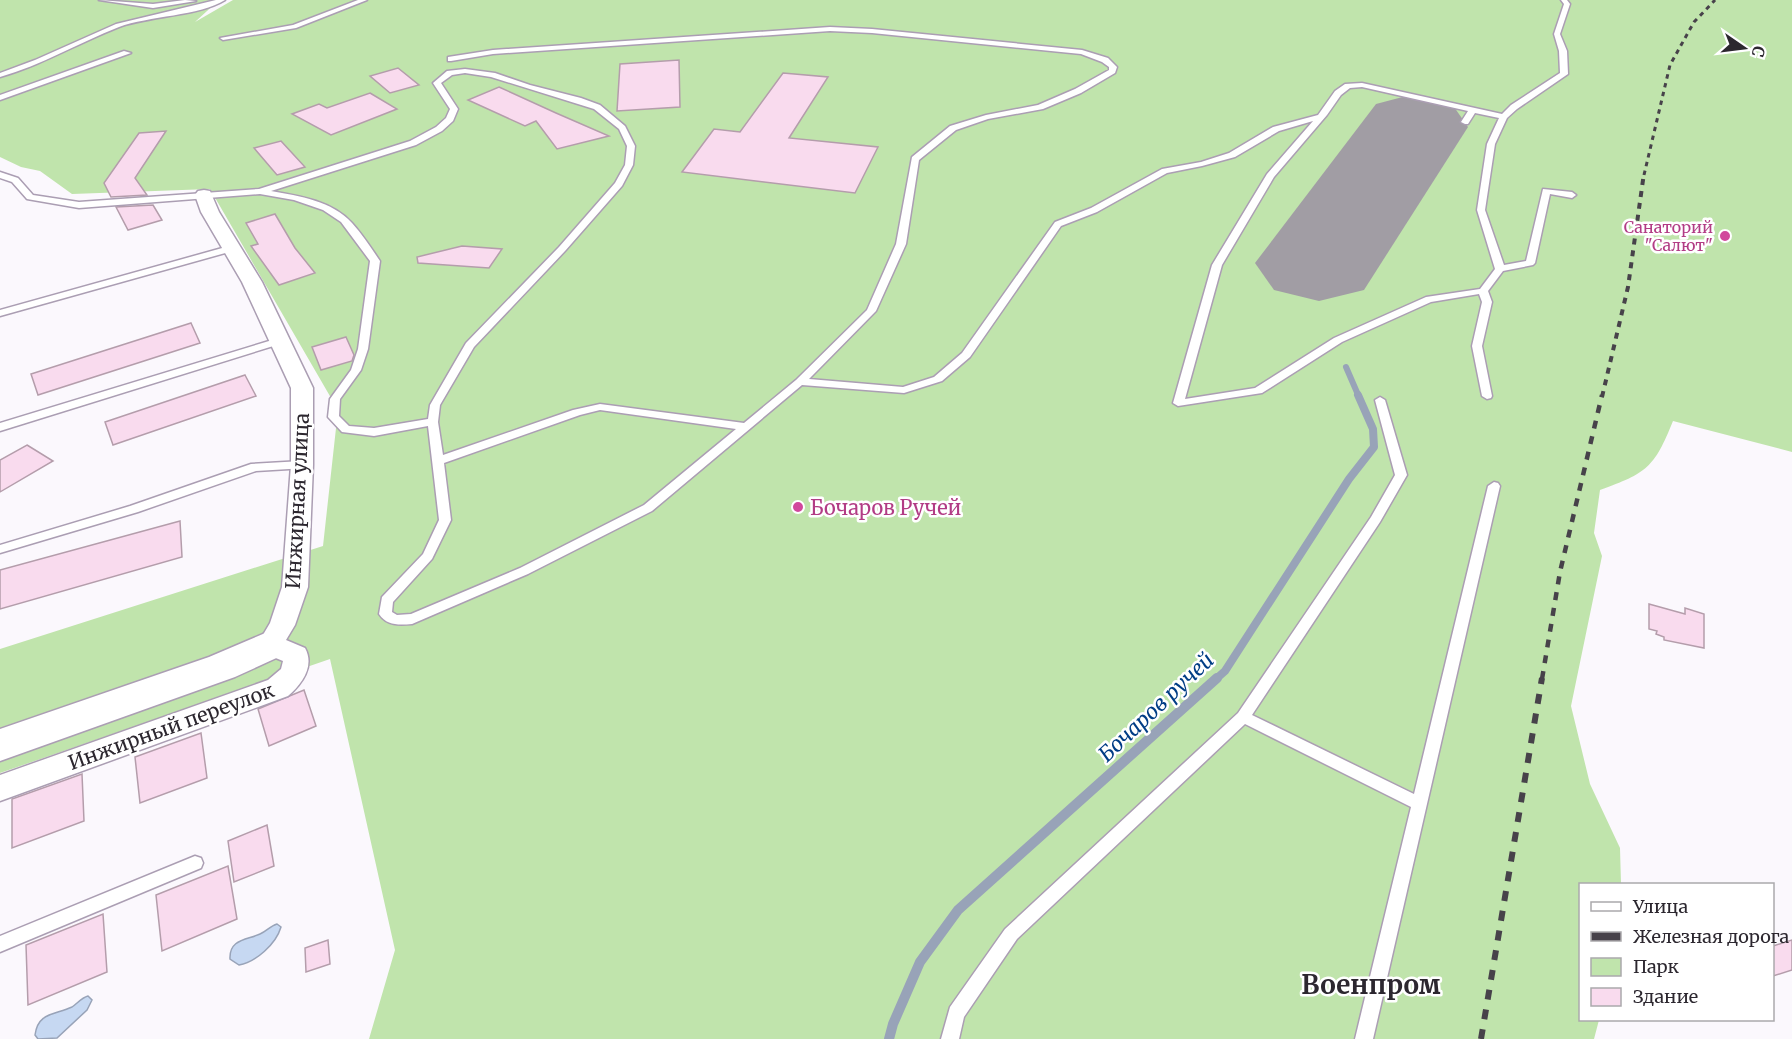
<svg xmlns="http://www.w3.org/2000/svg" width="1792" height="1039" font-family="Merriweather,serif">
  <rect width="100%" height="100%" fill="#fbf8fd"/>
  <!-- green -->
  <path fill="#c0e4ac" d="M0,0H219L195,22L233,0H1792V452L1673,421C1654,468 1647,473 1600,490L1594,533L1602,556L1571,706L1590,784L1620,848L1621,884H1580V1020H1599L1594,1039H369L395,950L330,659L0,773V649L323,546L338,410L210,189L72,194L40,171L21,167L0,157Z"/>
  <!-- water -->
  <g fill="#c6d8f2" stroke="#98a3b8" stroke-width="1.5">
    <path d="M277,924L281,927C276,944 256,962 239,965L230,959C229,939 247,940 260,934C267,931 270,926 277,924Z"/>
    <path d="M88,996L92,1000L87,1010L57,1038L38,1039L35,1035C38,1012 55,1015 72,1007C78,1003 81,998 88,996Z"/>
  </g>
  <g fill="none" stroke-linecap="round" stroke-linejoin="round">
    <!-- stream-far2 -->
    <path stroke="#98a3b8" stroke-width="6" d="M1346,367L1359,397"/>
    <!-- stream-far1 -->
    <path stroke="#98a3b8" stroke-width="8" d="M1216,679L1225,671L1349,479L1374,447L1373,429L1358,395"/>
    <!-- stream -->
    <path stroke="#98a3b8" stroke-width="10" d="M889,1039L893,1024L920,962L958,910L1217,678"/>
    <!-- runway -->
    <path fill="#a19da4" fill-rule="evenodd" d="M1414,94L1452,104L1468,127L1364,290L1319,301L1274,290L1255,263L1376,104Z"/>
  </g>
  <!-- building -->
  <g fill="#f9dbee" stroke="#b49dab" stroke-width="1.5">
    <path d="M679,60L680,107L617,111L620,64Z"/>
    <path d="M398,68L419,85L390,93L370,76Z"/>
    <path d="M783,73L828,77L789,138L878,147L855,193L682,172L714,129L740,132Z"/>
    <path d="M499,87L556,113L609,136L557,149L536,121L525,126L468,100Z"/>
    <path d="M370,93L397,109L331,135L292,114L319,104L327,108Z"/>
    <path d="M166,131L135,178L147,195L111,197L104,183L139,133Z"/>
    <path d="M281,141L305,167L277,175L254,148Z"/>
    <path d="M153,205L162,220L128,230L116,207Z"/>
    <path d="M275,214L295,248L315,273L279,285L251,246L258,244L246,223Z"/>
    <path d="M462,246L502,249L489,268L418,263L417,257Z"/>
    <path d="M191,323L200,343L38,395L31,374Z"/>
    <path d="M346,337L354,355L352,361L321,370L312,347Z"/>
    <path d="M245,375L256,396L113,445L105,422Z"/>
    <path d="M27,445L53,461L0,492V460Z"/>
    <path d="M180,521L182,557L0,609V570Z"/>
    <path d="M1649,604L1685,614V608L1704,614V648L1664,640V637L1656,634L1657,631L1649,629Z"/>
    <path d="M304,690L316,726L269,746L258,709Z"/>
    <path d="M201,733L207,778L140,803L135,757Z"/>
    <path d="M82,774L84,821L12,848V799Z"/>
    <path d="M267,825L274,866L234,882L228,841Z"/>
    <path d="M228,866L237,919L162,951L156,895Z"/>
    <path d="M103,914L107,972L28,1005L26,945Z"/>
    <path d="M328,940L330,964L306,972L305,948Z"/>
    <path d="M1792,940V970L1773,976V946Z"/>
  </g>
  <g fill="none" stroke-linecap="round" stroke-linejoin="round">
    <!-- lane casing -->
    <g stroke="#ab9eb3" stroke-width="3">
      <g id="lane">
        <path d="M99,0L153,4L185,0L196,1L153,8Z"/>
        <path d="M216,0H225C200,16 148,16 119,27C78,43 42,65 0,77V73L35,60L116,24Z"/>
        <path d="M358,0H367L296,28L223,40L220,38L293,25Z"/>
        <path d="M1561,0H1567L1570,4L1560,34L1567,51L1568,74L1517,109L1507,118L1495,144L1485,210L1504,265L1526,261L1543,189L1572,192L1576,195L1572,198L1550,194L1535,263L1533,265L1503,271L1488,291L1492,302L1482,346L1492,396L1491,398L1487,399L1482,396L1472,346L1482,302L1479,294L1431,302L1342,342L1262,393L1178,406L1173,403L1212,265L1267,174L1313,121L1279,131L1235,157L1202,166L1167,173L1097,212L1061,226L970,357L942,381L904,393L802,385L652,511L528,574L412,624C399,625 387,626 379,614L382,597L423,554L439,520L428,426L374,436L342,432L328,417L330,399L351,370L358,349L370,261L341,222L323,210L294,200L260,194L79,208L27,199L12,182L0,178V172L18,178L33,195L79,202L259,189L410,141L436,127L446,118L450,109L433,83L447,71L465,69L495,73L530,85L581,98L600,105L625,126L635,146L633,165L622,186L565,251L474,347L440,405L438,422L443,455L573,410L600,404L744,423L796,380L867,310L896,244L912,157L950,126L986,115L1038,105L1075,89L1109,70V67L1102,62L1081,54L872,33L830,31L493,54L451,61H448V57L493,50L830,27L872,29L1082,50L1108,58L1117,67L1115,73L1081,93L1043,109L988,119L956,130L919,160L906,244L876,311L809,379L903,387L934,377L962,353L1055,222L1091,208L1162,169L1201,162L1229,153L1273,127L1318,115L1335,91L1345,84L1362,83L1502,114L1511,105L1560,73L1559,51L1554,34L1564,4ZM465,73L491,77L594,109L619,129L627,146L625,165L615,183L559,247L466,343L430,405L428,419L374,428L349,426L339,416L340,399L361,370L368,349L380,261C371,248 363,235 352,223C332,201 300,196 271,191L416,145L442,131L453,121L458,109L441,83L452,75ZM1362,87L1468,111L1461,122L1465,124H1468L1475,113L1499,118L1487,144L1477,210L1495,269L1480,289L1426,297L1334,338L1255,388L1185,399L1222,265L1274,177L1327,115L1341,95L1350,88ZM600,410L736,429L644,505L520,568L411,614L397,615L392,612L393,602L432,559L451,520L444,463L580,415Z"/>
        <path d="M124,51L131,53L0,100V95Z"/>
        <path d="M233,245L238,248L236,250L0,316V310Z"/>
        <path d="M279,338L283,339V343L0,431V423Z"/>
        <path d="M1380,397L1385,400L1407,475L1380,522L1252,715L1414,794L1488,486L1494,482L1498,483L1500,486L1373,1039H1355L1411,807L1245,724L1017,939L964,1017L959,1039H941L950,1007L1005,929L1238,713L1371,517L1395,475L1375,400Z"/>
        <path d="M302,461L308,465L306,468L256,471L138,512L0,553V545L130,506L251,464Z"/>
        <path d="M195,856L201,858L203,863L201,868L0,952V936Z"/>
      </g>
    </g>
    <!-- street casing -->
    <g stroke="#ab9eb3" stroke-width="3">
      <path id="street" d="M204,190L210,191L219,212L262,282L313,388V465L308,587L295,625L286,640L305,648C315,666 302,684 288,696L0,801V775L268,680L281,669L283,661L261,652L257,645L270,623L282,587L291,465V388L242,282L201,212L195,195L198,191Z"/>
    </g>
    <!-- secondary casing -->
    <g stroke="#ab9eb3" stroke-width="3">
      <path id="secondary" d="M270,631L283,635L288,645L283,655L235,677L0,761V729L209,657Z"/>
    </g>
    <!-- lane -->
    <use href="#lane" fill="#fff" fill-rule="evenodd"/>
    <!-- street -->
    <use href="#street" fill="#fff" fill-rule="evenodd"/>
    <!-- secondary -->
    <use href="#secondary" fill="#fff" fill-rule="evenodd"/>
    <!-- rail-far3 -->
    <path stroke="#47424a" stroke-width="3" stroke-dasharray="4.5 4.5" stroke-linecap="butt" d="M1644,175L1670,65L1694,22L1715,0"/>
    <!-- rail-far2 -->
    <path stroke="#47424a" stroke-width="4" stroke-dasharray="6 6" stroke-linecap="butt" d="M1602,397L1628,287L1644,173"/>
    <!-- rail-far1 -->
    <path stroke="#47424a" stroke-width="4.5" stroke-dasharray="8 8" stroke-linecap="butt" d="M1542,679L1560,572L1602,395"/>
    <!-- rail -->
    <path stroke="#47424a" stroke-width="6" stroke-dasharray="10 10" stroke-linecap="butt" d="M1481,1039L1542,678"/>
  </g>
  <!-- markers -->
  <g fill="#d1479c" stroke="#fff" stroke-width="2">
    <circle cx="1725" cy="236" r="6"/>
    <circle cx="798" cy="507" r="6"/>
  </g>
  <g text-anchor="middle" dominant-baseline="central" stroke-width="5" stroke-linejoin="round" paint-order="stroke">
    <!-- far-hotel labels -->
    <g font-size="16" fill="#b23c85" stroke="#fff" text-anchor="end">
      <text x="1713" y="227">Санаторий<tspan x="1713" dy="18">"Салют"</tspan></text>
    </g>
    <!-- street labels -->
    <g font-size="20" fill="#2c272f" stroke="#fff">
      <text transform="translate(297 501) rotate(-87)">Инжирная улица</text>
      <text transform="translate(171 726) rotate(-20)">Инжирный переулок</text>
    </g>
    <!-- hotel labels -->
    <g font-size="20" fill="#b23c85" stroke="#fff" text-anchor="start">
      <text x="810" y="507">Бочаров Ручей</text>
    </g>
    <!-- water labels -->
    <g font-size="21" font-style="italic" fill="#003d85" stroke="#fff">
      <text transform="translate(1156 707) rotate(-43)">Бочаров ручей</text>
    </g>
    <!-- near-neighbourhood labels -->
    <g font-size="26" font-weight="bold" fill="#2c272f" stroke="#fff">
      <text x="1371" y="984">Военпром</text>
    </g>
  </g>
  <!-- legend -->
  <rect x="1579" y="883" width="195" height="138" fill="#ffffff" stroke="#aba9ac" stroke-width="1.5"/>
  <rect x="1591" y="902" width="30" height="9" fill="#ffffff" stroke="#aba9ac" stroke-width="1.5"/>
  <text x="1633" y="913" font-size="18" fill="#2c272f">Улица</text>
  <rect x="1591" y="932" width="30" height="9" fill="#47424a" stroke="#aba9ac" stroke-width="1.5"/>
  <text x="1633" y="943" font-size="18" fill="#2c272f">Железная дорога</text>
  <rect x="1591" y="958" width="30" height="18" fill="#c0e4ac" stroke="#aba9ac" stroke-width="1.5"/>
  <text x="1633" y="973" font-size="18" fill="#2c272f">Парк</text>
  <rect x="1591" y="988" width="30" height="18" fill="#f9dbee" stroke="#aba9ac" stroke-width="1.5"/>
  <text x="1633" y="1003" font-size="18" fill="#2c272f">Здание</text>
  <!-- north arrow -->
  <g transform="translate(1744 48) rotate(104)" stroke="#ffffff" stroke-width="4.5" paint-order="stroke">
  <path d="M0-4.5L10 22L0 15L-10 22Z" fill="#2c272f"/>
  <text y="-9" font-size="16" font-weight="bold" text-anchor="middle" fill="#2c272f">С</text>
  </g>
</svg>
